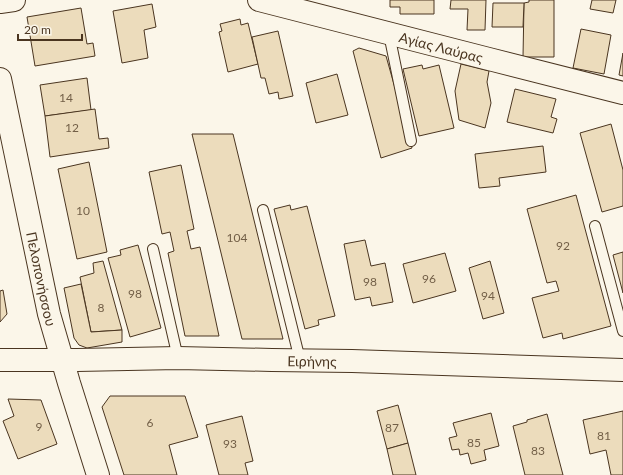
<svg xmlns="http://www.w3.org/2000/svg" width="623" height="475" font-family="Lato,sans-serif">
  <rect width="100%" height="100%" fill="#fbf6e9"/>
  <!-- building -->
  <g fill="#ecdcbc" stroke="#4a3520">
    <path d="M390,0H434V14H400V7H390Z"/>
    <path d="M451,0H486L485,30H467L468,9H450Z"/>
    <path d="M529,0H554V57H523L524,3L529,2Z"/>
    <path d="M592,0H616L613,13L590,9Z"/>
    <path d="M493,3H524L523,27H492Z"/>
    <path d="M152,4L156,27L144,30L148,58L122,63L113,11Z"/>
    <path d="M81,8L87,44L93,43L95,56L35,66L27,17Z"/>
    <path d="M240,19L241,25L248,23L258,64L228,72L219,32L222,31L220,24Z"/>
    <path d="M581,29L611,35L604,74L573,68Z"/>
    <path d="M278,31L293,96L279,99L278,92L269,94L265,78H261L252,37Z"/>
    <path d="M359,48L386,56L412,148L381,158L353,51Z"/>
    <path d="M623,53V76L619,75Z"/>
    <path d="M461,64L489,71L487,82L491,103L485,128L459,120L455,91Z"/>
    <path d="M422,65L423,69L439,65L454,128L419,136L403,69Z"/>
    <path d="M337,74L348,115L316,123L306,83Z"/>
    <path d="M87,78L91,110L45,116L40,85Z"/>
    <path d="M515,89L556,99L551,117L557,119L553,133L507,122Z"/>
    <path d="M95,109L99,139L108,138L109,148L50,157L45,116Z"/>
    <path d="M611,124L623,170V206L602,212L580,133Z"/>
    <path d="M192,134H233L283,339H242Z"/>
    <path d="M543,146L546,172L499,178L500,186L479,188L475,154Z"/>
    <path d="M89,162L107,252L77,259L58,169Z"/>
    <path d="M181,165L194,229L187,231L191,249L200,247L219,336H185L168,253L174,251L170,232L162,234L149,172Z"/>
    <path d="M576,195L611,326L563,339L562,333L543,338L532,298L559,291L556,281L547,283L527,209Z"/>
    <path d="M290,205L291,210L307,206L335,316L318,320L319,325L305,329L274,209Z"/>
    <path d="M365,240L371,266L385,263L393,302L372,306L370,297L355,300L344,244Z"/>
    <path d="M138,245L161,328L130,337L108,258L121,255L120,250Z"/>
    <path d="M623,252V293L613,255Z"/>
    <path d="M445,253L456,291L413,303L403,264Z"/>
    <path d="M103,261L122,330L91,332L80,277L94,273L93,263Z"/>
    <path d="M490,261L504,313L483,319L469,268Z"/>
    <path d="M81,284L91,332L122,330V342L87,348L79,345L74,338L64,288Z"/>
    <path d="M3,290L7,314L0,322V291Z"/>
    <path d="M110,396H185L198,437L169,445L177,475H124L102,407Z"/>
    <path d="M8,399L41,400L57,444L18,459L3,421L14,416Z"/>
    <path d="M398,405L408,443L387,449L377,411Z"/>
    <path d="M623,411V475H611L606,450L590,454L583,420Z"/>
    <path d="M491,413L499,446L484,450L486,460L471,464L468,453L460,455L459,449L452,450L449,438L457,436L453,423Z"/>
    <path d="M547,414L563,475H525L513,426L527,422V420Z"/>
    <path d="M242,416L253,461L245,463L248,475H219L206,425Z"/>
    <path d="M408,443L416,475H393L387,449Z"/>
  </g>
  <g fill="none" stroke-linecap="round" stroke-linejoin="round">
    <!-- lane casing -->
    <g stroke="#4a3520" stroke-width="12">
      <g id="lane">
        <path d="M389,34L411,141"/>
        <path d="M263,210L300,360"/>
        <path d="M595,226L623,331"/>
        <path d="M153,249L178,358"/>
      </g>
    </g>
    <!-- secondary casing -->
    <g stroke="#4a3520" stroke-width="24">
      <g id="secondary">
        <path id="s1" d="M259,0L485,58L623,93"/>
        <path d="M0,2L14,0"/>
        <path id="s2" d="M0,79L49,314L69,383L98,475"/>
        <path id="s3" d="M0,360H77L178,358L272,360L352,361L623,370"/>
      </g>
    </g>
    <!-- lane -->
    <use href="#lane" stroke="#fbf6e9" stroke-width="10"/>
    <!-- secondary -->
    <use href="#secondary" stroke="#fbf6e9" stroke-width="22"/>
  </g>
  <g text-anchor="middle" dominant-baseline="central" stroke-width="3" stroke-linejoin="round" paint-order="stroke">
    <!-- number labels -->
    <g font-size="12" fill="#725f47">
      <text x="66" y="97">14</text>
      <text x="72" y="127">12</text>
      <text x="83" y="210">10</text>
      <text x="237" y="237">104</text>
      <text x="563" y="245">92</text>
      <text x="429" y="278">96</text>
      <text x="370" y="281">98</text>
      <text x="135" y="293">98</text>
      <text x="488" y="295">94</text>
      <text x="101" y="307">8</text>
      <text x="150" y="422">6</text>
      <text x="39" y="426">9</text>
      <text x="392" y="427">87</text>
      <text x="604" y="435">81</text>
      <text x="474" y="442">85</text>
      <text x="230" y="443">93</text>
      <text x="538" y="450">83</text>
    </g>
    <!-- street labels -->
    <g font-size="14" fill="#4a3520" stroke="#fbf6e9">
      <text stroke="none"><textPath href="#s1" startOffset="188">Αγίας Λαύρας</textPath></text>
      <text stroke="none"><textPath href="#s2" startOffset="204">Πελοπονήσσου</textPath></text>
      <text stroke="none"><textPath href="#s3" startOffset="312">Ειρήνης</textPath></text>
    </g>
  </g>
  <!-- scale -->
  <path d="M18 34v6h64v-6" fill="none" stroke="#4a3520" stroke-width="2"/>
  <text x="24" y="34" font-size="12" fill="#4a3520" stroke="#fbf6e9" stroke-width="3" paint-order="stroke">20 m</text>
</svg>
